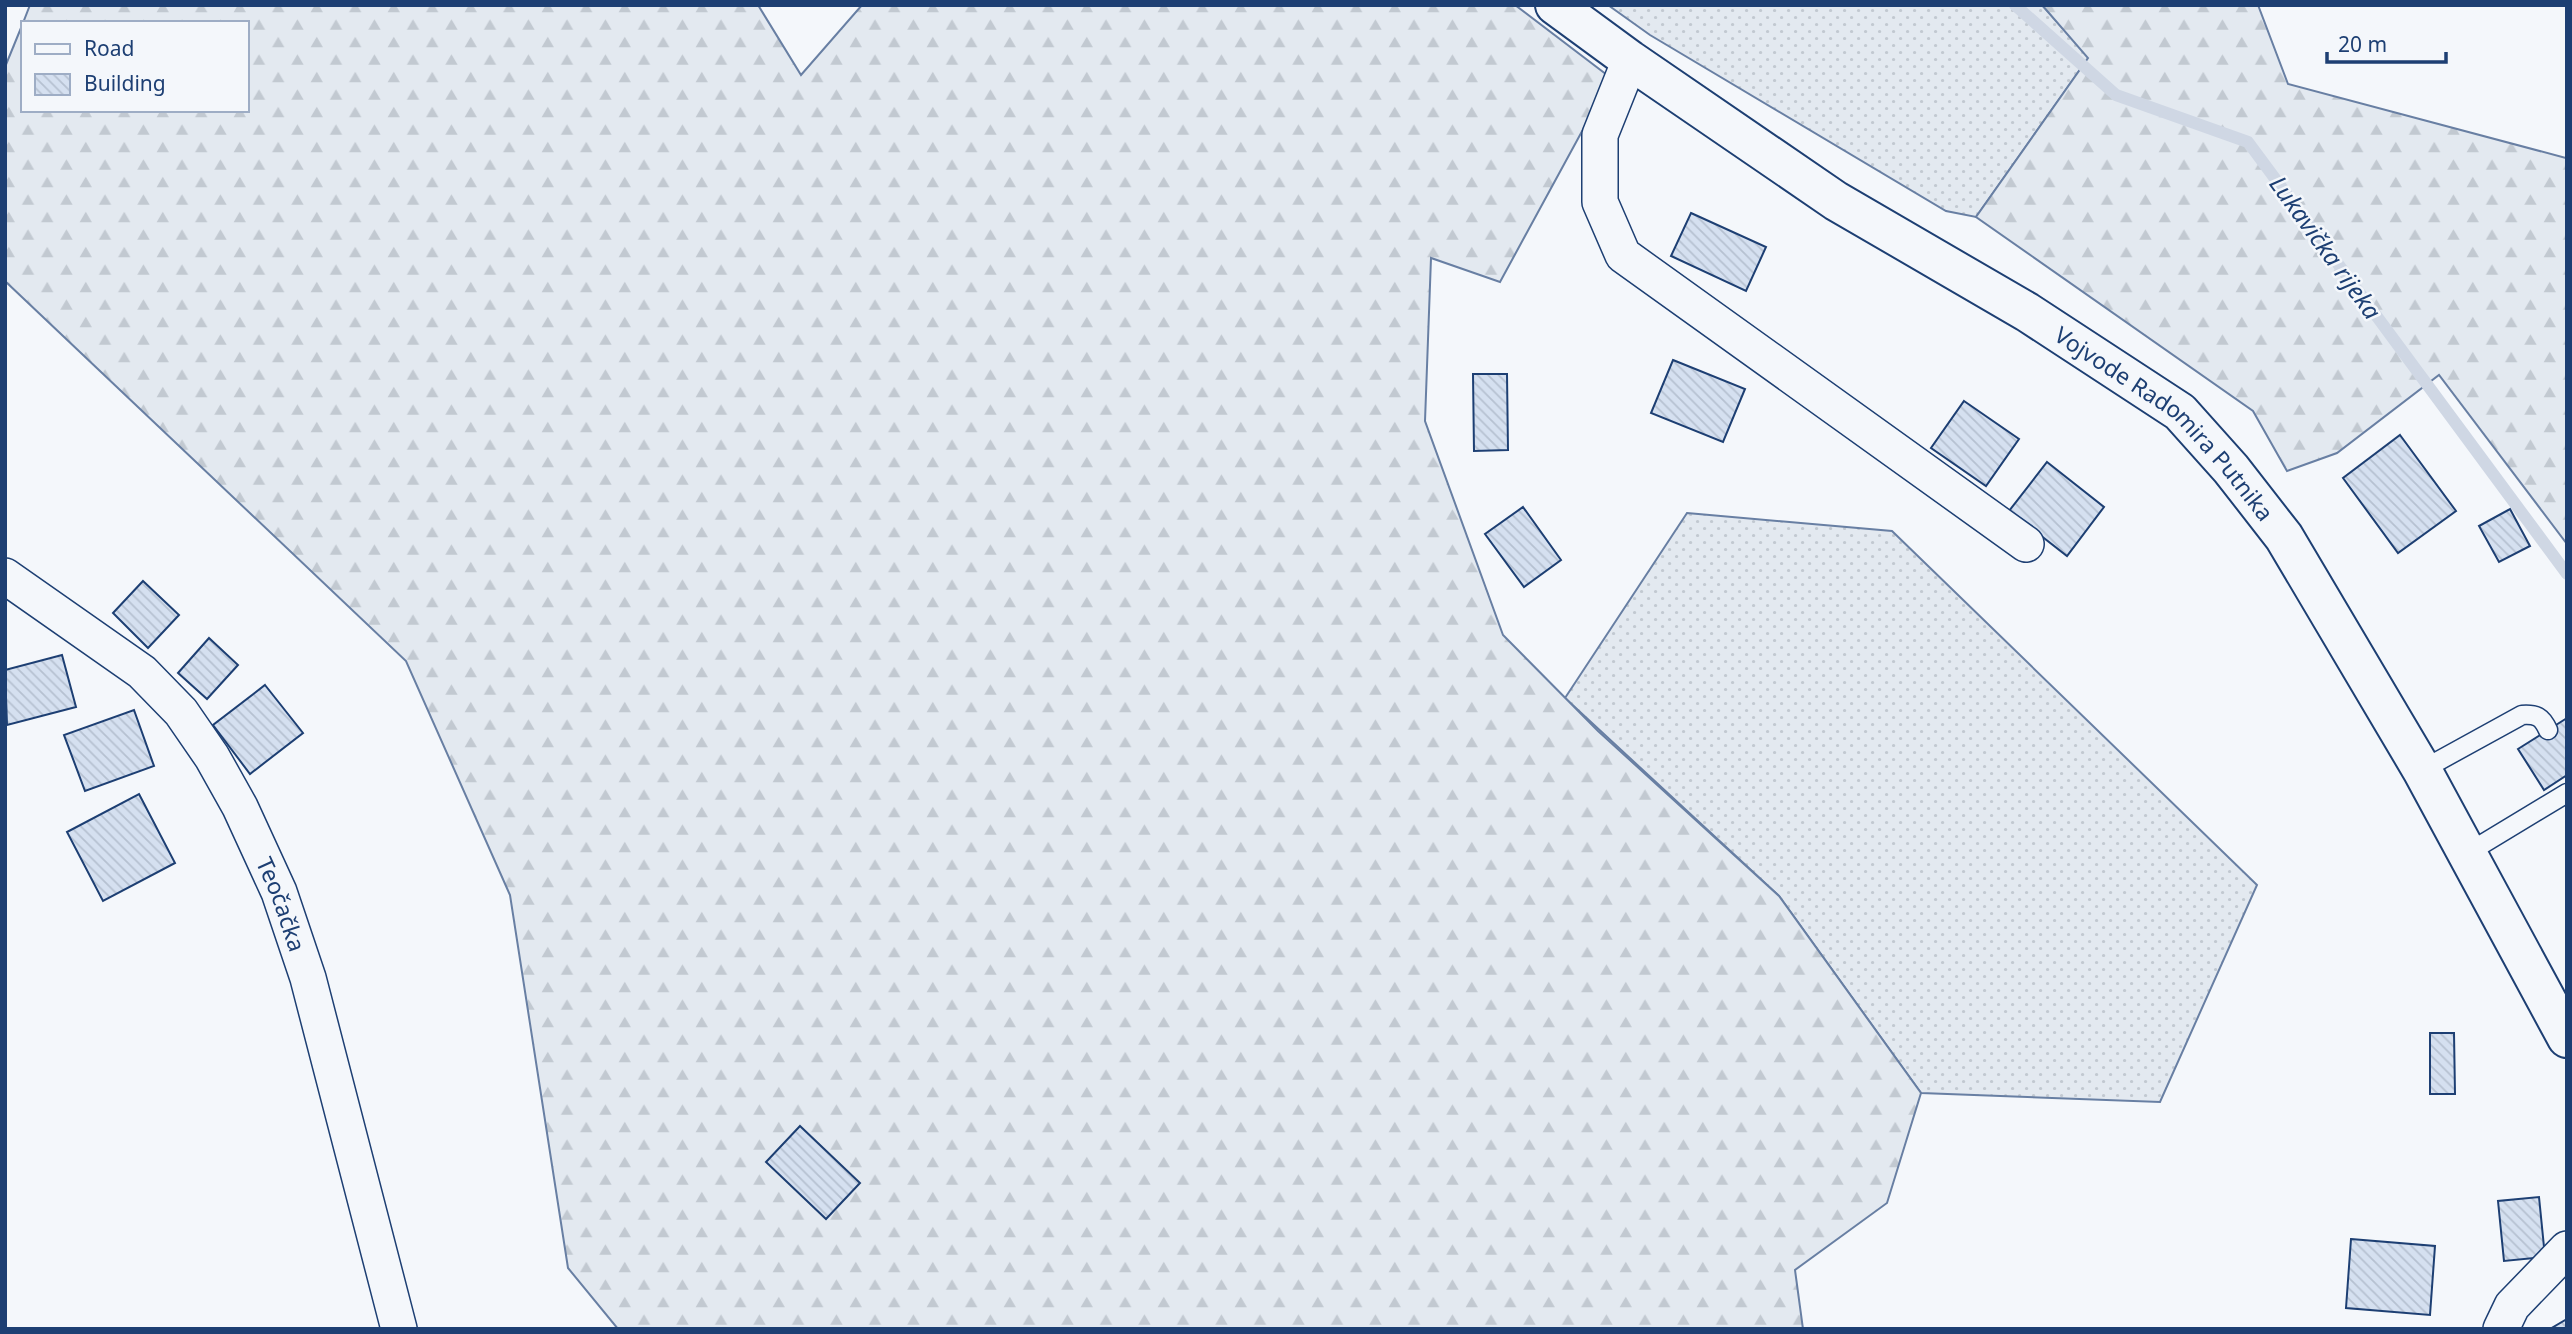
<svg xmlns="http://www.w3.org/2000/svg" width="2572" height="1334" font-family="'Noto Sans',sans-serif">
  <defs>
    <pattern id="grass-dots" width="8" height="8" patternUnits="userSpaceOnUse" patternTransform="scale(1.75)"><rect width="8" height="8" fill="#e3e9f0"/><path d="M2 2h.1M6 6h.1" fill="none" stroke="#c2c9d1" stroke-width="1.8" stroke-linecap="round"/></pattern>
    <pattern id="forest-firs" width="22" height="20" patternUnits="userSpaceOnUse" patternTransform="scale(1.75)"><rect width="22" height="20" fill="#e3e9f0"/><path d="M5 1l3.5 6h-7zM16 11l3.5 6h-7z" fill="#c2c9d1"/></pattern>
    <pattern id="building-back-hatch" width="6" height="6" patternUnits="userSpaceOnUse" patternTransform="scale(1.75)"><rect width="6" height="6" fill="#d5e0f0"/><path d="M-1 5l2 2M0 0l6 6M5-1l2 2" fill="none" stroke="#b6c1d1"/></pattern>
  </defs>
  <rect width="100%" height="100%" fill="#f4f7fb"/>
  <!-- grass -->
  <g fill="url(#grass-dots)" stroke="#687fa3" stroke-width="2">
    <path d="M1608,5H2042L2089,57L1976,217L1946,211L1650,35Z"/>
    <path d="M1687,513L1892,531L2257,885L2160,1102L1921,1093L1779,896L1565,698Z"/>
  </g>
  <!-- forest -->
  <g fill="url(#forest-firs)" stroke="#687fa3" stroke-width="2">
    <path d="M30,5H758L801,75L862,5H1515L1611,78L1500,282L1431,258L1425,421L1503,635L1598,731L1779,896L1921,1093L1887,1203L1795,1270L1803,1329H618L568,1268L510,895L406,661L5,281V67L23,23V110H247V23H23Z"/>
    <path d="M2042,5H2258L2288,84L2566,158L2567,544L2439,375L2337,453L2287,471L2253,411L1976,217L2088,58Z"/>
  </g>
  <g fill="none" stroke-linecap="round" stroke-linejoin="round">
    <!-- stream -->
    <path stroke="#cfd7e4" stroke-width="12" d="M2015,5L2116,95L2248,142L2567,574"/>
  </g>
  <!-- building -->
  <g fill="url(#building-back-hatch)" stroke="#1d3f73" stroke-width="2">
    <path d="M1691,213L1766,247L1746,291L1671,256Z"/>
    <path d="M1673,360L1745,389L1723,442L1651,413Z"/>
    <path d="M1473,374H1507L1508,450L1474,451Z"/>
    <path d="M1964,401L2019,439L1986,486L1931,448Z"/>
    <path d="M2400,435L2456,511L2398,553L2343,478Z"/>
    <path d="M2047,462L2104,507L2067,556L2009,511Z"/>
    <path d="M1523,507L1561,560L1524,587L1485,534Z"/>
    <path d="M2510,509L2530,546L2499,562L2479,526Z"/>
    <path d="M143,581L179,615L148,648L113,613Z"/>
    <path d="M209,638L238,665L207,699L178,673Z"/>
    <path d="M62,655L76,707L7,725L5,670Z"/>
    <path d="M265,685L303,733L250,774L213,725Z"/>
    <path d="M134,710L154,766L85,791L64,735Z"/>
    <path d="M2567,718V775L2544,790L2518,749Z"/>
    <path d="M139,794L175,863L103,901L67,832Z"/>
    <path d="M2430,1033H2454L2455,1094H2430Z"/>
    <path d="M800,1126L860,1183L826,1219L766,1162Z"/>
    <path d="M2539,1197L2545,1257L2504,1261L2498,1201Z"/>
    <path d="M2351,1239L2435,1246L2430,1315L2346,1308Z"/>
    <path d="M2567,1319V1329H2550Z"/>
  </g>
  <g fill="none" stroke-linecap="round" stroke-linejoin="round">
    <!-- lane casing -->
    <g stroke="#1d3f73" stroke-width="21">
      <g id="lane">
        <path d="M2422,770L2522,715C2537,714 2542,717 2548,730"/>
        <path d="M2466,854L2567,793"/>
      </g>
    </g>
    <!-- street casing -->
    <g stroke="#1d3f73" stroke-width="38">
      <g id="street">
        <path d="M1630,60L1600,135V202L1623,255L2026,544"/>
        <path id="s1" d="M5,576L142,672L181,712L212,757L240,807L279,892L308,978L399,1329"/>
        <path d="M2501,1329L2512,1306L2567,1249"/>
      </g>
    </g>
    <!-- secondary casing -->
    <g stroke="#1d3f73" stroke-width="42">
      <g id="secondary">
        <path id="s2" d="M1555,5L1630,60L1836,201L2027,312L2180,412L2231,469L2284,537L2422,770L2567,1038"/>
      </g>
    </g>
    <!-- lane -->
    <use href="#lane" stroke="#f4f7fb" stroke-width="18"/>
    <!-- street -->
    <use href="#street" stroke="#f4f7fb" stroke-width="35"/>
    <!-- secondary -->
    <use href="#secondary" stroke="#f4f7fb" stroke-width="38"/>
  </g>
  <g text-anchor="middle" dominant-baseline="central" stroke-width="5" stroke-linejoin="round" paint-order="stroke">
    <!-- street labels -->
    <g font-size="23" fill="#1d3f73" stroke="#f4f7fb">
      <text stroke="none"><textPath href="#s2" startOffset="742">Vojvode Radomira Putnika</textPath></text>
      <text stroke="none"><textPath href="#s1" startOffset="441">Teočačka</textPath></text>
    </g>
    <!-- water labels -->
    <g font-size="24" font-style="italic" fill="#1d3f73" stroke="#f4f7fb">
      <text transform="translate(2326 247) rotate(54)">Lukavička rijeka</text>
    </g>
  </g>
  <!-- border -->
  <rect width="2572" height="1334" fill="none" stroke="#1d3f73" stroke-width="14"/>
  <!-- legend -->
  <rect x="21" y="21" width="228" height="91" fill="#f4f7fb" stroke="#9eadc5" stroke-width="2"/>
  <rect x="35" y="44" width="35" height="10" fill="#f4f7fb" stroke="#9eadc5" stroke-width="2"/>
  <text x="84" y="56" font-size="21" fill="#1d3f73">Road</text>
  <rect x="35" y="74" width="35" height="21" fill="url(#building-back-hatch)" stroke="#9eadc5" stroke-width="2"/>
  <text x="84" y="91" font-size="21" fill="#1d3f73">Building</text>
  <!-- scale -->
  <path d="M2327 52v10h119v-10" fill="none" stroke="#1d3f73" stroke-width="3.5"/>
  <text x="2338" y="52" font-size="21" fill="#1d3f73" stroke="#f4f7fb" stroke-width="5" paint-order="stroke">20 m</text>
</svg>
